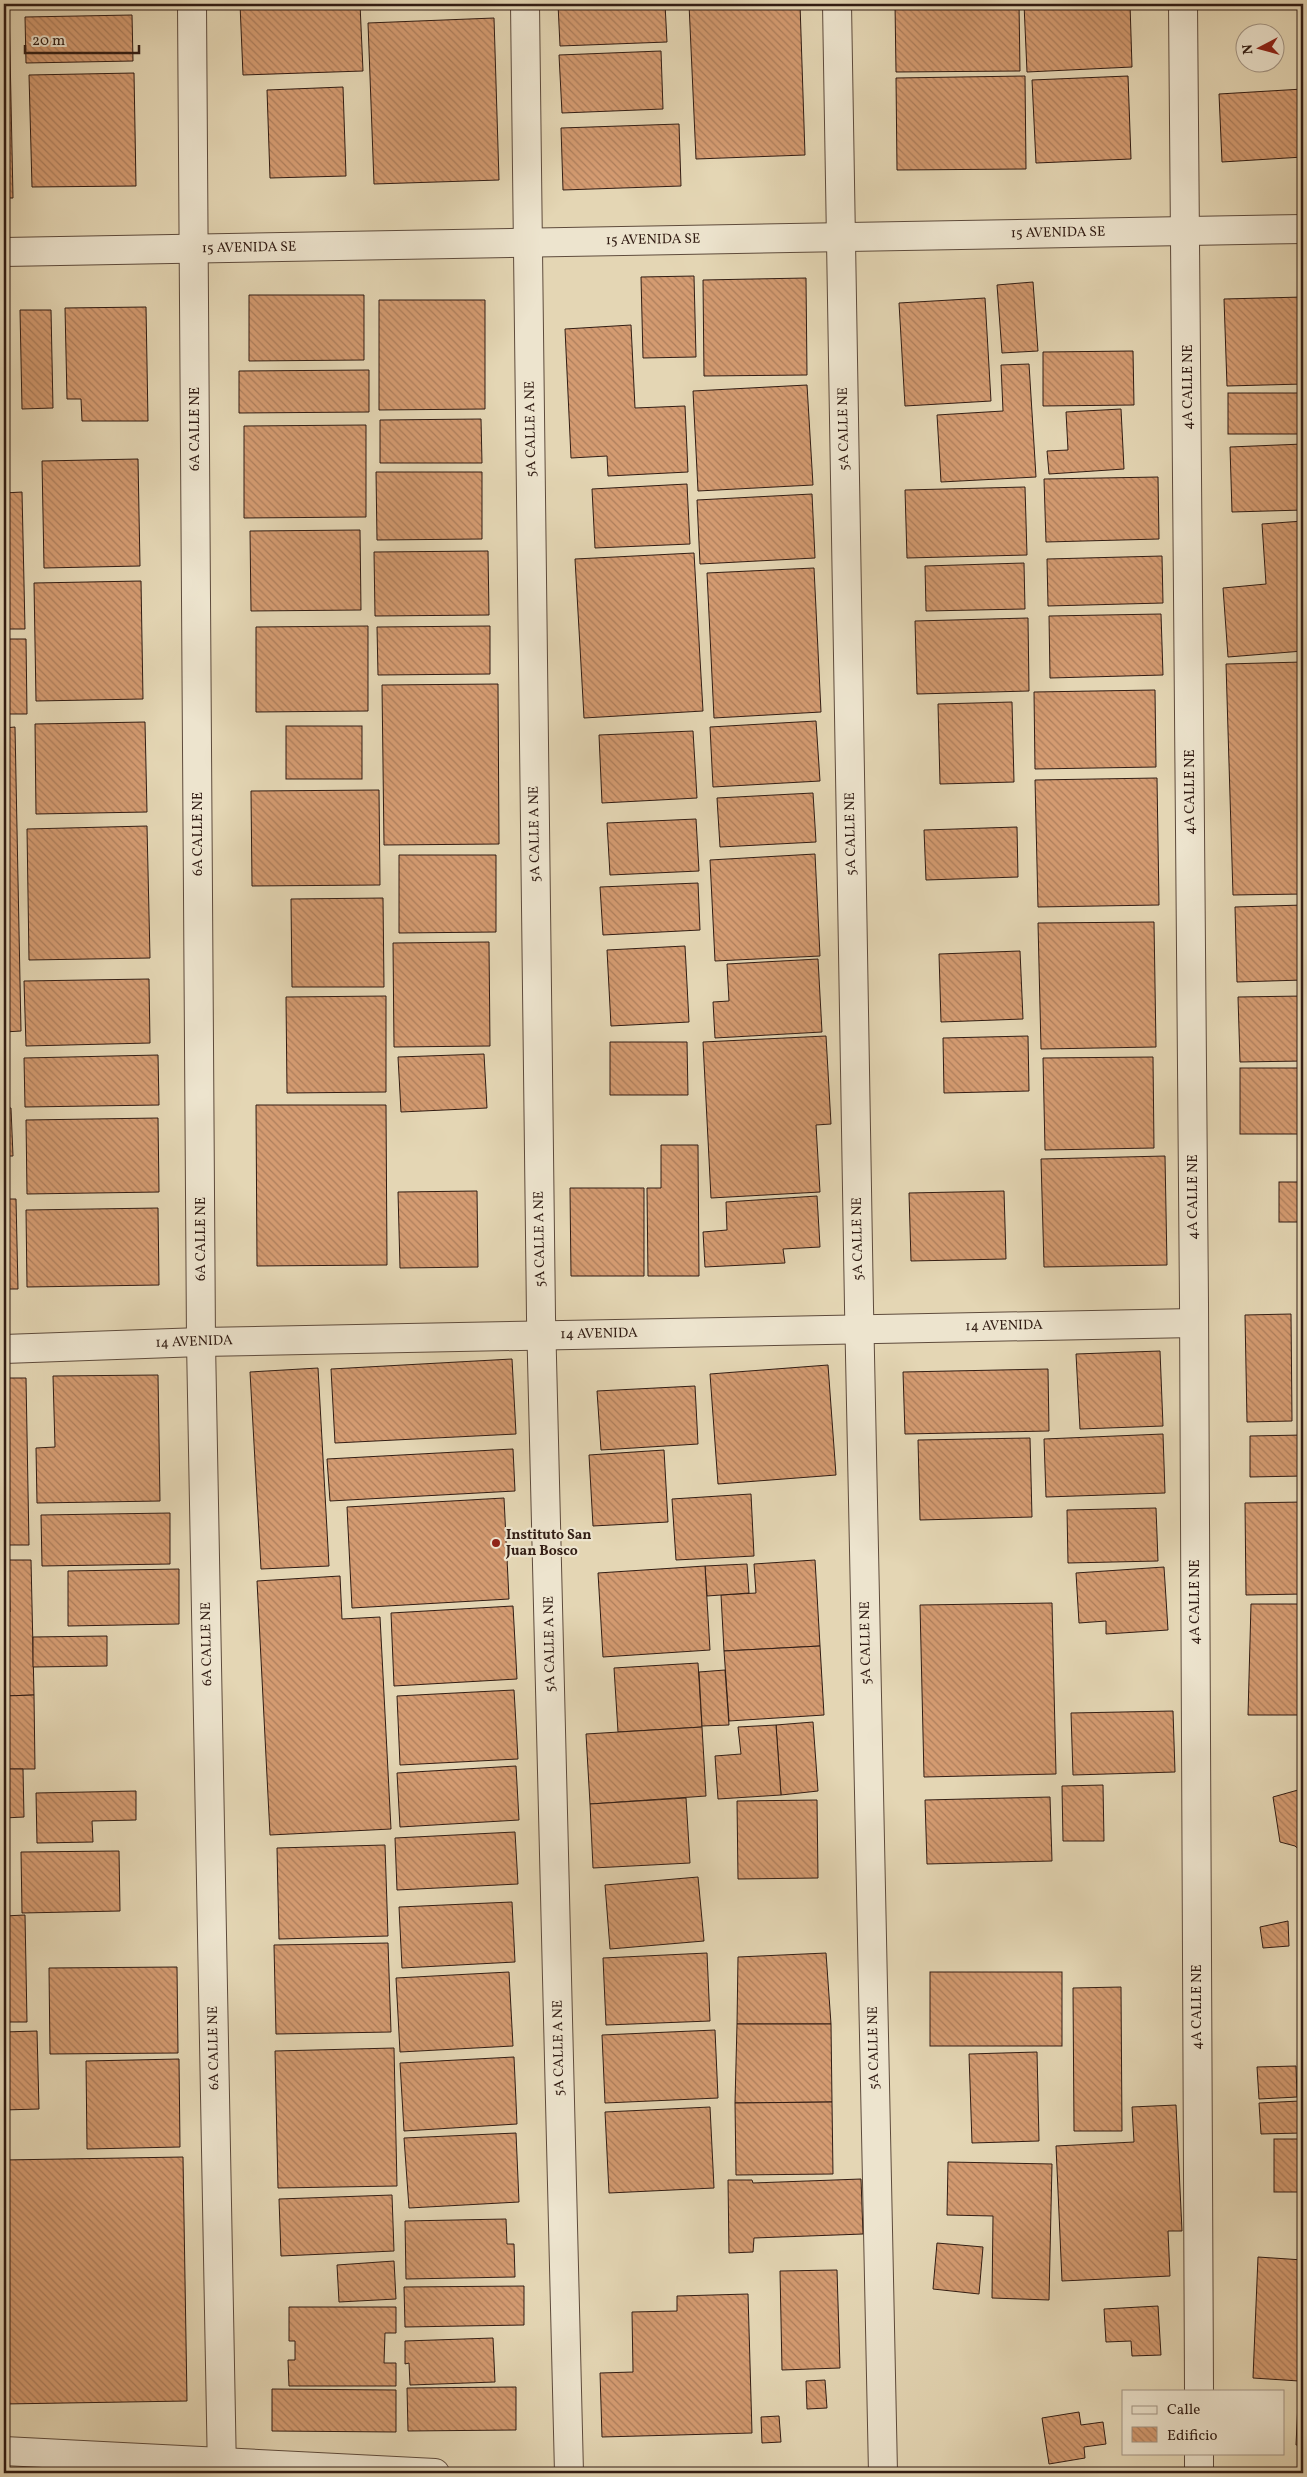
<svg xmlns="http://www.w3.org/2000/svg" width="1307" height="2477" font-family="Vollkorn,serif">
  <defs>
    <pattern id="building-back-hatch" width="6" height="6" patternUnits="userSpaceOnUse" patternTransform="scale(1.25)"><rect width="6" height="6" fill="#d49b71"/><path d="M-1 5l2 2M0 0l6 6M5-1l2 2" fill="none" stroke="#ad7e5c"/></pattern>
  </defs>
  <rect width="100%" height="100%" fill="#e4d6b4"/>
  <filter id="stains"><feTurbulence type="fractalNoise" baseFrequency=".004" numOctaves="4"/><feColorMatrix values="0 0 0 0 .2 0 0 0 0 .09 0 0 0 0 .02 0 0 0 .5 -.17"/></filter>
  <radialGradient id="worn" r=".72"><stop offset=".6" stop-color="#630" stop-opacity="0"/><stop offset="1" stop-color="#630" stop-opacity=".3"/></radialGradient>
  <!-- building -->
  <g fill="url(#building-back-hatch)" stroke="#321d14">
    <path d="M4,4H9L13,198H4Z"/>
    <path d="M44,4H104V5L44,6Z"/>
    <path d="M240,4H360L363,71L243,75Z"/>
    <path d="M558,4H665L667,42L560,46Z"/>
    <path d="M689,4H800L805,155L696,159Z"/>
    <path d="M895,4H1019L1020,71L896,72Z"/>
    <path d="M1024,4H1130L1132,67L1027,72Z"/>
    <path d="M132,15L133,61L26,63L25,17Z"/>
    <path d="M494,18L499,180L374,184L368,23Z"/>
    <path d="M661,51L663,109L562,113L559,55Z"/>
    <path d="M134,73L136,186L32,187L29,75Z"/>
    <path d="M1025,76L1026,169L897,170L896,78Z"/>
    <path d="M1128,76L1131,159L1036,163L1032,80Z"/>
    <path d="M343,87L346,176L270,178L267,90Z"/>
    <path d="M1303,89V157L1222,162L1219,94Z"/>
    <path d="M679,124L681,186L563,190L561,128Z"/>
    <path d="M694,276L696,357L643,358L641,277Z"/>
    <path d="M806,278L807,375L704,376L703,280Z"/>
    <path d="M1033,282L1038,351L1002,353L997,285Z"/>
    <path d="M249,295H364V360L249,361Z"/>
    <path d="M1303,297V384L1227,386L1224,299Z"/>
    <path d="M985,298L991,401L905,406L899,303Z"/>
    <path d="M379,300H485V409L379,410Z"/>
    <path d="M146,307L148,421H82L81,399H67L65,308Z"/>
    <path d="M20,310H51L53,408L22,409Z"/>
    <path d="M631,325L635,408L685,406L688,472L608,476L607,456L571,458L565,329Z"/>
    <path d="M1133,351L1134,405L1043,406V352Z"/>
    <path d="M1029,364L1036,477L941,482L937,415L1003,411L1001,365Z"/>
    <path d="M369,370V412L239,413V371Z"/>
    <path d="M807,385L813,485L698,491L693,391Z"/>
    <rect x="1228" y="393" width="75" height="41"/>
    <path d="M1121,409L1124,469L1049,474L1047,451L1068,450L1066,412Z"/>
    <path d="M481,419L482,463H380V420Z"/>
    <path d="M366,425V517L244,518V426Z"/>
    <path d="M1303,444V510L1232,512L1230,447Z"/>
    <path d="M138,459L140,566L44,568L42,461Z"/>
    <path d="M376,472H482V539L377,540Z"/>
    <path d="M1158,477L1159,539L1046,542L1044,479Z"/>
    <path d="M687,484L690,544L595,548L592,489Z"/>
    <path d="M1025,487L1027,555L907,558L905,490Z"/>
    <path d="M22,492L25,629H4V493Z"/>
    <path d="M812,494L815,558L700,564L697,500Z"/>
    <path d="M1303,521V651L1228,657L1223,588L1266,584L1262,524Z"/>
    <path d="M360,530L361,610L251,611L250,531Z"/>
    <path d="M488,551L489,615L375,616L374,552Z"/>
    <path d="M694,553L703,711L584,718L575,559Z"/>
    <path d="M1162,556L1163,603L1048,606L1047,559Z"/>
    <path d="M1024,563L1025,609L926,611L925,566Z"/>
    <path d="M814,568L821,712L714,718L707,573Z"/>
    <path d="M141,581L143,699L36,701L34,583Z"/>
    <path d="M1161,614L1163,675L1050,678L1049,616Z"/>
    <path d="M1028,618L1029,691L917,694L915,621Z"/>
    <path d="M368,626V711L256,712V627Z"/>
    <path d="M490,626V674L378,675L377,627Z"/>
    <path d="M4,639H26L27,714H4Z"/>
    <path d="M1303,662V894L1233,895L1226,664Z"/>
    <path d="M498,684L499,844L384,845L382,685Z"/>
    <path d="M1155,690L1156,767L1035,769L1034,692Z"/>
    <path d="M1012,702L1014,782L940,784L938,704Z"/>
    <path d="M816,721L820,781L713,787L710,727Z"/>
    <path d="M145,722L147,812L36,814L35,724Z"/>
    <rect x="286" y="726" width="76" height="53"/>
    <path d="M15,727L21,1031L4,1032V728Z"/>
    <path d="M693,731L697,798L602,803L599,735Z"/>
    <path d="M1157,778L1159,905L1038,907L1035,780Z"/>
    <path d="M379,790L380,885L252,886L251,791Z"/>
    <path d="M813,793L816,842L720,847L717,798Z"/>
    <path d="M696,819L699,871L610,875L607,823Z"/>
    <path d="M147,826L150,958L29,960L27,829Z"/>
    <path d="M1017,827L1018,877L926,880L924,830Z"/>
    <path d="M815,854L820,956L715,961L710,860Z"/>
    <path d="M399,855H496V932L399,933Z"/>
    <path d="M698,883L700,930L603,935L600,887Z"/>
    <path d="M383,898L384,987H292L291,899Z"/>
    <path d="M1303,905V980L1237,982L1235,907Z"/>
    <path d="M1154,922L1156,1047L1041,1049L1038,923Z"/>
    <path d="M489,942L490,1046L394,1047L393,943Z"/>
    <path d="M685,946L689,1022L611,1026L607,950Z"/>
    <path d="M1020,951L1023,1019L941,1022L939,954Z"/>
    <path d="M818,959L822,1032L715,1038L713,1002L729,1001L727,964Z"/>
    <path d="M149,979L150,1043L26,1046L24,981Z"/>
    <path d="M386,996V1092L287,1093L286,997Z"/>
    <path d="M1303,996V1061L1240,1062L1238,997Z"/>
    <path d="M826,1036L831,1124L816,1125L820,1192L711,1198L703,1042Z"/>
    <path d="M1028,1036L1029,1091L944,1093L943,1038Z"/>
    <path d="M610,1042H687L688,1095H610Z"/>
    <path d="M484,1054L487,1108L401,1112L398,1057Z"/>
    <path d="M158,1055L159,1105L25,1107L24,1058Z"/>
    <path d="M1153,1057L1154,1148L1045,1150L1043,1058Z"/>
    <rect x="1240" y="1068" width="63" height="66"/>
    <path d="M256,1105H386L387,1265L257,1266Z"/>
    <path d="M4,1108H11L13,1156H4Z"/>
    <path d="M158,1118L159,1192L27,1194L26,1120Z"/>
    <path d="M661,1145H698L699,1276H648L647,1188H661Z"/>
    <path d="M1165,1156L1167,1265L1044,1267L1041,1159Z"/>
    <rect x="1279" y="1182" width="24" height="40"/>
    <path d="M570,1188H644V1276H571Z"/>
    <path d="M477,1191L478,1267L400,1268L398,1192Z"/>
    <path d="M1004,1191L1006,1259L911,1261L909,1193Z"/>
    <path d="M817,1196L820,1247L783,1249L785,1263L705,1267L703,1232L727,1230L726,1202Z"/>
    <path d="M4,1199H16L18,1289H4Z"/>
    <path d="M158,1208L159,1285L27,1287L26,1210Z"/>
    <path d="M1291,1314L1292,1421L1247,1422L1245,1315Z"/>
    <path d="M1160,1351L1163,1426L1080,1429L1076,1354Z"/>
    <path d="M512,1359L516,1434L335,1443L331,1369Z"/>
    <path d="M828,1365L836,1475L718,1484L710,1374Z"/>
    <path d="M318,1368L329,1566L261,1569L250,1372Z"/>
    <path d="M1048,1369L1049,1431L905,1434L903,1372Z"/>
    <path d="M158,1375L160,1501L37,1503L36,1448L55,1447L53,1376Z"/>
    <path d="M4,1378H26L29,1545H4Z"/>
    <path d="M695,1386L698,1444L601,1450L597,1391Z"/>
    <path d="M1163,1434L1165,1493L1046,1497L1044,1439Z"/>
    <path d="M1303,1435V1476L1250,1477V1436Z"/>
    <path d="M1030,1438L1032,1517L920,1520L918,1440Z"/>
    <path d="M513,1449L515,1491L330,1501L327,1459Z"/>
    <path d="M664,1450L668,1522L593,1526L589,1455Z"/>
    <path d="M751,1494L754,1556L676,1560L672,1499Z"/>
    <path d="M504,1498L509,1599L352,1608L347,1507Z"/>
    <path d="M1303,1502V1594L1246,1595L1245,1503Z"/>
    <path d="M1156,1508L1158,1561L1068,1563L1067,1510Z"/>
    <path d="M170,1513V1564L42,1566L41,1515Z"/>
    <path d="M9,1560H31L34,1695L4,1696V1612H10Z"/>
    <path d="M815,1560L820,1646L724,1651L721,1595L756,1593L754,1564Z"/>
    <path d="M747,1564L749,1593L707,1596L705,1566Z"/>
    <path d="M705,1566L710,1650L603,1657L598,1573Z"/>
    <path d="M1164,1567L1168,1630L1106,1634V1621L1079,1623L1076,1573Z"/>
    <path d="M179,1569V1624L68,1626V1571Z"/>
    <path d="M340,1576L342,1619L380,1617L391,1829L270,1835L257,1581Z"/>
    <path d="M1052,1603L1056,1774L924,1777L920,1605Z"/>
    <path d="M1251,1604H1303V1715H1248Z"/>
    <path d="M513,1606L517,1679L394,1686L391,1613Z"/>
    <path d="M107,1636V1666L33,1667V1637Z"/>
    <path d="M820,1646L824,1715L729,1721L724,1651Z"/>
    <path d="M698,1663L702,1727L618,1732L614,1668Z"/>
    <path d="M725,1670L729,1725L702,1726L699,1672Z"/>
    <path d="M514,1690L518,1759L400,1765L397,1696Z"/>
    <path d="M34,1695L35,1769H4V1696Z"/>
    <path d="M1173,1711L1175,1772L1073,1775L1071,1713Z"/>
    <path d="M813,1722L818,1791L781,1795L776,1725Z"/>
    <path d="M776,1725L781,1795L718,1799L715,1756L741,1754L738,1727Z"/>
    <path d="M702,1727L706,1796L590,1804L586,1734Z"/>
    <path d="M516,1766L519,1820L400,1827L397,1773Z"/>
    <path d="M4,1769H23L24,1817L4,1818Z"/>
    <path d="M1103,1785L1104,1841H1063L1062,1786Z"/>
    <path d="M1303,1786V1853L1295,1846L1280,1842L1273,1797L1298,1790Z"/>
    <path d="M136,1791V1820L92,1821L93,1842L37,1843L36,1793Z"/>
    <path d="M1050,1797L1052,1861L927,1864L925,1800Z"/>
    <path d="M686,1798L690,1863L593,1868L590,1804Z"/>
    <path d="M817,1800L818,1878L738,1879L737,1801Z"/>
    <path d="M515,1832L518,1884L397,1890L395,1838Z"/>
    <path d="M385,1845L388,1936L279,1939L277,1848Z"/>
    <path d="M119,1851L120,1911L22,1913L21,1852Z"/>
    <path d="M698,1877L704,1941L610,1949L605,1885Z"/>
    <path d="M512,1902L515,1962L402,1968L399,1907Z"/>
    <path d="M25,1915L27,2022H4V1916Z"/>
    <path d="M1288,1921L1289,1946L1263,1948L1260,1927Z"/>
    <path d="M388,1943L391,2032L276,2034L274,1945Z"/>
    <path d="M707,1953L710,2021L606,2025L603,1958Z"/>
    <path d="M826,1953L831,2024H737L738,1957Z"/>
    <path d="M177,1967L178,2053L50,2054L49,1968Z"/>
    <path d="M509,1972L513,2046L400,2052L396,1978Z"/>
    <rect x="930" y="1972" width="132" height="74"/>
    <path d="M1121,1987L1122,2131H1074L1073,1988Z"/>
    <path d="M737,2024H831L832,2102L735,2103Z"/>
    <path d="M715,2030L718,2098L605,2103L602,2035Z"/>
    <path d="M37,2031L39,2109L4,2110V2032Z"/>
    <path d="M394,2048L397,2186L278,2188L275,2051Z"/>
    <path d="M1037,2052L1039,2141L972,2143L969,2054Z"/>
    <path d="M514,2057L517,2124L404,2131L400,2063Z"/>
    <path d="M179,2059L180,2147L87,2149L86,2061Z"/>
    <path d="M1296,2066L1297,2097L1259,2099L1257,2067Z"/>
    <path d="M1300,2101L1301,2133L1261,2134L1259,2103Z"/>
    <path d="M832,2102L833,2174L736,2175L735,2103Z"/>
    <path d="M1176,2105L1182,2231H1168L1170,2276L1062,2281L1056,2146L1134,2142L1132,2107Z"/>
    <path d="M710,2107L714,2188L609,2193L605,2112Z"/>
    <path d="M516,2133L519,2202L409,2208L404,2138Z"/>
    <rect x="1274" y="2139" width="29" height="53"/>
    <path d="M183,2157L187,2401L4,2404V2160Z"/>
    <path d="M948,2162L1052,2164L1049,2300L992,2298L993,2216L947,2215Z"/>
    <path d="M861,2179L863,2234L754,2238L753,2252L729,2253L728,2180H752L753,2183Z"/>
    <path d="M392,2195L394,2251L281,2256L279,2199Z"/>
    <path d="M506,2219L507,2244H514L515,2277L406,2279L405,2221Z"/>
    <path d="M937,2243L983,2247L979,2294L933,2289Z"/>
    <path d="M1258,2257L1303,2260V2445H1296L1299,2381L1253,2378Z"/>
    <path d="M394,2261L396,2299L339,2302L337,2265Z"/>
    <path d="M837,2270L840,2368L782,2370L780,2271Z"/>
    <path d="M524,2286V2325L405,2327L404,2287Z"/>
    <path d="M748,2294L752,2433L602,2437L600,2373L633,2372L632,2312L677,2311V2296Z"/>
    <path d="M1158,2306L1161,2355L1132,2356L1131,2341L1106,2342L1104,2309Z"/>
    <path d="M289,2307H396V2333H385L384,2363H396V2386H289L288,2360H295V2341H289Z"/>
    <path d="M493,2338L495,2382L410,2385L409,2363L405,2364V2341Z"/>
    <path d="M825,2380L827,2408L807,2409L806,2381Z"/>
    <path d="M516,2387V2430L408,2431L407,2388Z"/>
    <path d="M272,2389L396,2390V2432L272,2431Z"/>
    <path d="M1079,2412L1081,2425L1103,2422L1106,2444L1084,2447L1085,2458L1049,2464L1042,2418Z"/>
    <path d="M779,2416L781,2442L762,2443L761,2417Z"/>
  </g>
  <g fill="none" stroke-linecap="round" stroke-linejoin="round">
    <!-- street casing -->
    <g stroke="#5e4b3c" stroke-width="30">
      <g id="street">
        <path d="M192,4L201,1342L222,2473"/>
        <path d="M525,4L541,1317L569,2473"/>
        <path d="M837,4L859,1307L883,2473"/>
        <path d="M1183,4L1194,1303L1199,2391"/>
        <path d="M4,252L1303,229"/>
        <path d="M4,1349L201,1342L1194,1323"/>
        <path d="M4,2451L435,2473"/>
        <path d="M1199,2453V2473"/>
      </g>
    </g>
    <!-- street -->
    <use href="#street" stroke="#ede4ce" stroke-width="28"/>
  </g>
  <!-- markers -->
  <circle fill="#8f2418" stroke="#ede4ce" stroke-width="2" cx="496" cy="1543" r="5"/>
  <g text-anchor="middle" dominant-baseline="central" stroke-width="4.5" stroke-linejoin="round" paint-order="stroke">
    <!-- street labels -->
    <g font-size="14" fill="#321d14" stroke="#ede4ce">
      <text transform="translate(1058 233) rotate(-1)">15 AVENIDA SE</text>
      <text transform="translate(653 240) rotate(-1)">15 AVENIDA SE</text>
      <text transform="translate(249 248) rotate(-1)">15 AVENIDA SE</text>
      <text transform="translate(1188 387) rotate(-90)">4A CALLE NE</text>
      <text transform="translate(195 429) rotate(-90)">6A CALLE NE</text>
      <text transform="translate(531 429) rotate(-91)">5A CALLE A NE</text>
      <text transform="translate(844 429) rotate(-91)">5A CALLE NE</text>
      <text transform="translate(1190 792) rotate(-90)">4A CALLE NE</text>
      <text transform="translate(198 834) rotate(-90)">6A CALLE NE</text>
      <text transform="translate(535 834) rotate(-91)">5A CALLE A NE</text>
      <text transform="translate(851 834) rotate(-91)">5A CALLE NE</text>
      <text transform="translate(1193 1197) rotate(-90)">4A CALLE NE</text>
      <text transform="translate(201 1239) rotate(-90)">6A CALLE NE</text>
      <text transform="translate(540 1239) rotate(-91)">5A CALLE A NE</text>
      <text transform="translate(858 1239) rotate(-91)">5A CALLE NE</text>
      <text transform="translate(1004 1326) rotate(-1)">14 AVENIDA</text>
      <text transform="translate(599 1334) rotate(-1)">14 AVENIDA</text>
      <text transform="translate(194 1342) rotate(-2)">14 AVENIDA</text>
      <text transform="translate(1195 1602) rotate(-90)">4A CALLE NE</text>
      <text transform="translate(866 1643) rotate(-91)">5A CALLE NE</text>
      <text transform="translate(207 1644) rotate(-91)">6A CALLE NE</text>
      <text transform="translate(550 1644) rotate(-91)">5A CALLE A NE</text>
      <text transform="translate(1197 2007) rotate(-90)">4A CALLE NE</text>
      <text transform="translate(214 2048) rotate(-91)">6A CALLE NE</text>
      <text transform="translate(559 2048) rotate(-91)">5A CALLE A NE</text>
      <text transform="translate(874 2048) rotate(-91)">5A CALLE NE</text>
    </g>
    <!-- poi labels -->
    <g font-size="14" font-weight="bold" fill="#321d14" stroke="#ede4ce" text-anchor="start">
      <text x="506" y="1535">Instituto San<tspan x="506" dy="16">Juan Bosco</tspan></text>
    </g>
  </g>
  <!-- margin -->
  <rect width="1307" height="2477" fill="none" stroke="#e4d6b4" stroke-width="20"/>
  <rect x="5" y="5" width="1297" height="2467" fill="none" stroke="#321d14" stroke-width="2.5"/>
  <rect x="10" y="10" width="1287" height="2457" fill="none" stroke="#321d14"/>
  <!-- legend -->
  <rect x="1122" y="2390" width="162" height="65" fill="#ede4ce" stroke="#a29484"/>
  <rect x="1132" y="2406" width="25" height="8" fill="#ede4ce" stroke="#a29484"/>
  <text x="1167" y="2414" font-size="15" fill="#321d14">Calle</text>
  <rect x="1132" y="2427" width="25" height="15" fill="url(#building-back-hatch)" stroke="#a29484"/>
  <text x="1167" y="2440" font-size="15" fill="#321d14">Edificio</text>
  <!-- north arrow -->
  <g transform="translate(1260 48) rotate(264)"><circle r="24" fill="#ede4ce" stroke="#a29484"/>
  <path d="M0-4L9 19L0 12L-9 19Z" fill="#8f2418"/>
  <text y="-8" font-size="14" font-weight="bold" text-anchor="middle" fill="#321d14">N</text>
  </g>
  <!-- scale -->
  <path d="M25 45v8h114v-8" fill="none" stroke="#321d14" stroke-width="2.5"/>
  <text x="32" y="45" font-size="15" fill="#321d14" stroke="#ede4ce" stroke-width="4" paint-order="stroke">20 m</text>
  <rect width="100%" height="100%" filter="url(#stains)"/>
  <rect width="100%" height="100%" fill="url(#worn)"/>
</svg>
